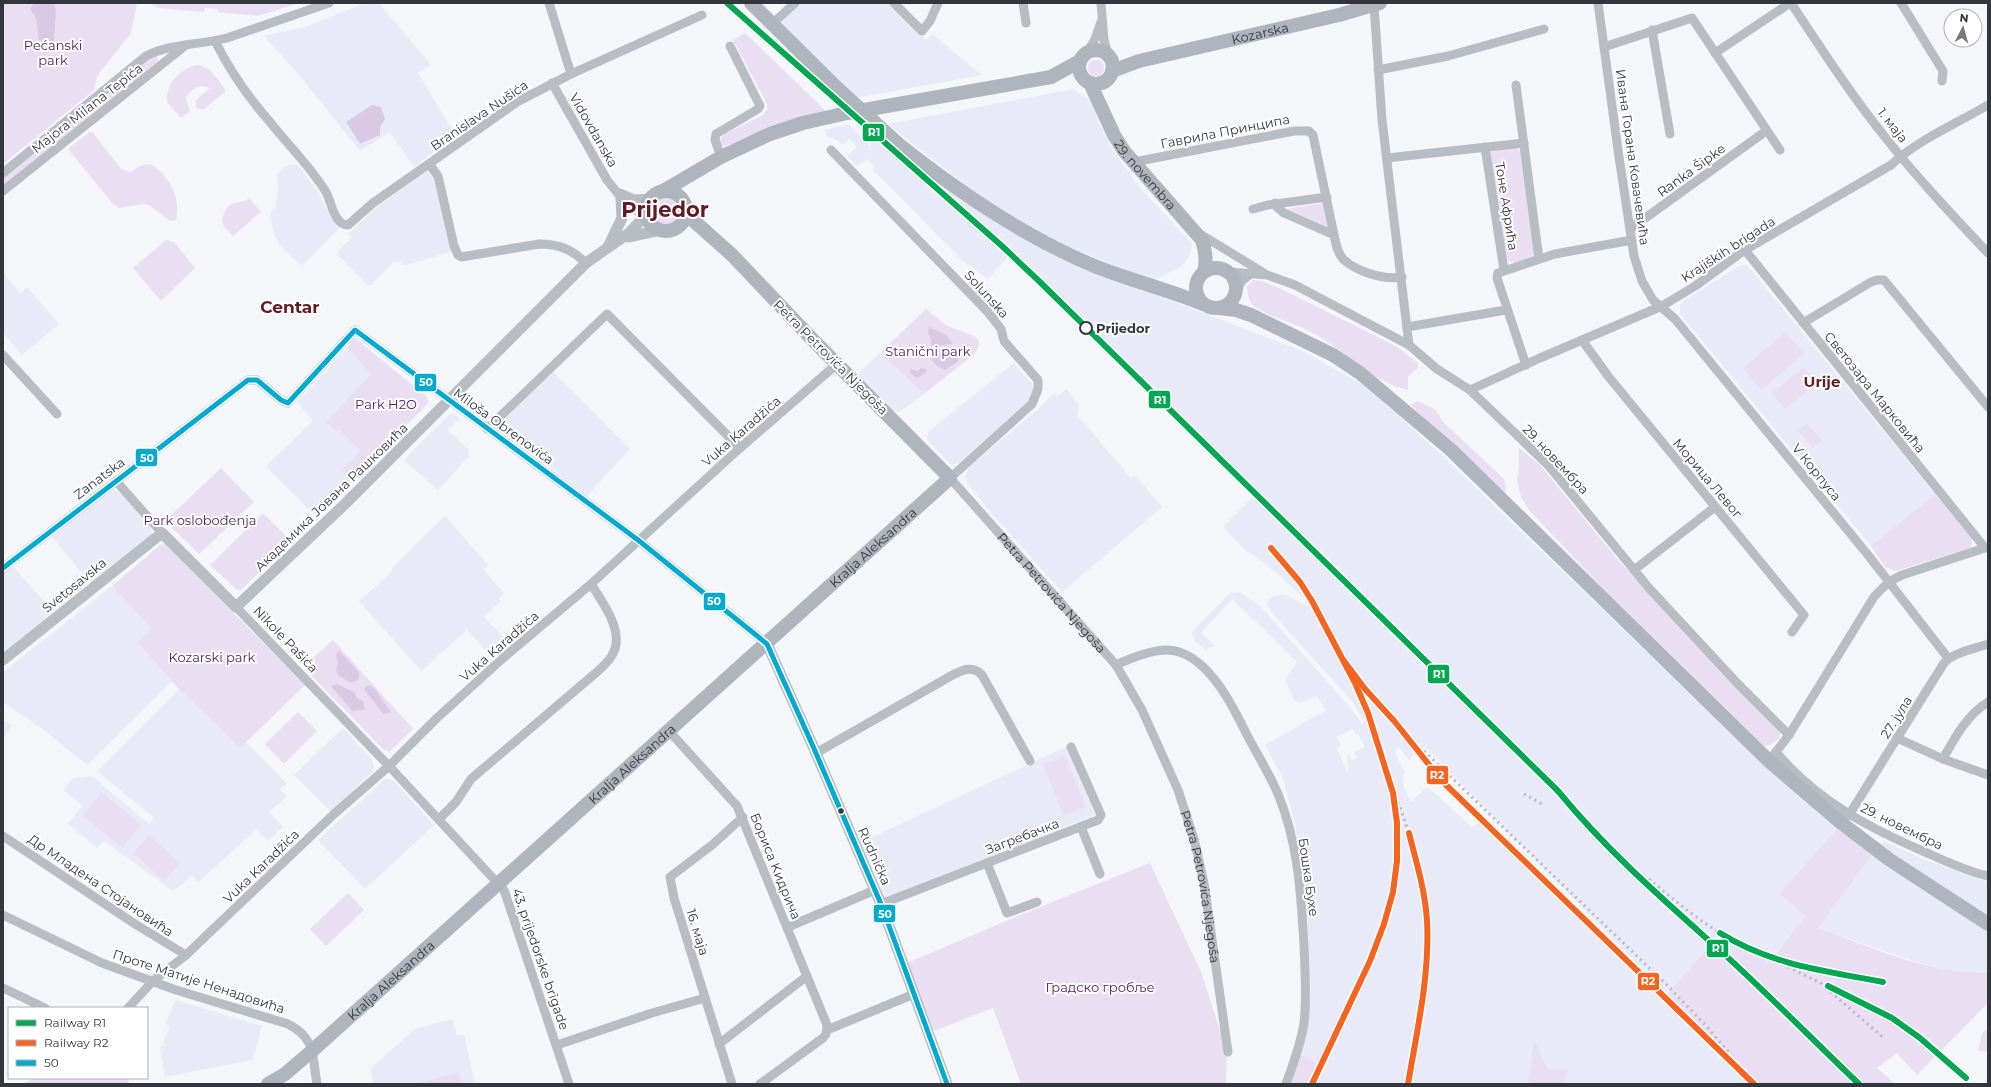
<svg xmlns="http://www.w3.org/2000/svg" width="1991" height="1087" font-family="Montserrat,sans-serif">
  <rect width="100%" height="100%" fill="#f5f6fa"/>
  <!-- built -->
  <g fill="#e8ebf7" fill-rule="evenodd">
    <path d="M365,3H379L431,65L418,73L455,135L414,167L390,132L360,151L300,76L264,36L305,27Z"/>
    <path d="M801,3H890L926,40L932,34L982,75L856,98L778,25Z"/>
    <path d="M1074,89L1092,102L1098,121L1111,147L1139,187L1192,243L1190,255L1182,266L1152,281L1055,241L990,205L888,124Z"/>
    <path d="M849,124L870,146L878,132L1091,270L1303,351L1365,386L1442,455L1768,769L1837,829L1872,855L1884,841L1921,858L1988,882V971L1969,973L1954,972L1916,962L1818,928L1805,916L1773,956L1749,947L1722,932L1667,994L1755,1084H1564L1568,1070H1548L1534,1041L1528,1084H1321L1318,1076L1377,955L1387,927L1394,897L1387,896L1382,920L1371,950L1316,1062L1301,1056L1307,1027L1311,987L1307,907L1294,819L1282,777L1265,745L1326,710L1317,696L1300,703L1294,700L1285,680L1297,662L1232,599L1201,633L1215,646L1205,650L1194,641L1192,632L1227,596L1231,593L1240,592L1261,607L1350,707L1362,724L1364,720L1352,701L1277,619L1268,606L1267,601L1272,597L1283,594L1313,609L1306,600L1281,577L1255,556L1247,552L1223,527L1256,494L1009,256L988,279L962,260L873,170L875,167L867,159L857,166L854,164L847,156L857,147L850,139L842,145L837,140L828,137L824,130ZM1353,729L1356,735L1358,733L1365,747L1354,752L1357,758L1352,761L1349,755L1347,756L1349,775L1337,749L1341,745L1337,737ZM1424,746L1667,994L1664,998L1482,821L1472,827L1429,788L1424,789L1411,802L1403,785L1404,771L1395,752L1399,748L1409,760Z"/>
    <path d="M288,165H297L301,169L319,194L328,212L339,228L302,266L280,246L274,234L270,215L276,205L278,189L277,175L281,170Z"/>
    <path d="M427,171L434,180L452,251L404,266L401,263L393,262L371,285H367L338,255L337,252L352,237L348,234L377,207Z"/>
    <path d="M1741,265H1747L1935,494L1871,546L1680,314V305L1684,300Z"/>
    <path d="M3,273L20,293L27,287L59,324L22,355L3,333Z"/>
    <path d="M347,348L371,374L327,422L337,432L339,430L360,451L341,470L353,481L316,517L266,466L313,421L297,402Z"/>
    <path d="M882,351L885,358L924,394L899,412L890,410L857,375Z"/>
    <path d="M1014,363L1032,384L1034,389L1030,401L959,463L951,465L928,441L927,438L929,431Z"/>
    <path d="M551,373H555L630,449L587,496L497,426Z"/>
    <path d="M1066,389L1079,404L1078,416L1131,478L1135,475L1162,507L1062,592L992,514L967,483L965,477L969,467L1039,408L1054,393L1058,396Z"/>
    <path d="M450,414H454L460,419L447,430L470,451L467,454L470,455L438,490L404,460Z"/>
    <path d="M113,489L121,493L151,528L152,535L91,584L52,537Z"/>
    <path d="M445,516L488,565L484,570L504,593L499,598L501,601L484,617L510,643L493,658L467,630L421,671L359,601L393,571L391,569Z"/>
    <path d="M12,565L53,612L3,653V573Z"/>
    <path d="M112,586L152,629L137,642L172,681L87,765L44,730L3,702V672Z"/>
    <path d="M179,689L240,748L246,742L287,784L280,789L287,796L269,812L283,827L268,841L256,830L198,882L192,876L173,891L104,841L97,848L68,824L82,805L63,790L73,778L92,776L149,824L154,818L97,771Z"/>
    <path d="M3,719L12,726L3,739Z"/>
    <path d="M343,728L372,759L374,766L372,772L331,812L294,775Z"/>
    <path d="M1066,747L1095,815L1057,830L1054,823L1045,827L1047,835L944,878L885,900L874,872L859,843Z"/>
    <path d="M385,779H389L394,781L434,825L365,889L318,840Z"/>
    <path d="M176,1000L262,1026L253,1060L165,1077L160,1046L164,1045L163,1043L170,1027L165,1024Z"/>
    <path d="M453,1019L457,1036L464,1035L475,1084H374L370,1069L415,1029Z"/>
  </g>
  <!-- green -->
  <g fill="#e9def2">
    <path d="M3,3H137L131,33L97,76L94,90L3,164Z"/>
    <path d="M150,3H299L258,16L218,12V9L205,8L204,12L159,8Z"/>
    <path d="M745,33L826,111L794,120L723,147L720,143L721,138L725,134L763,115L767,110V104L733,40Z"/>
    <path d="M156,56L158,58L157,62L3,186V178L151,57Z"/>
    <circle cx="1096" cy="68" r="8"/>
    <path d="M196,65C212,67 217,78 226,91L204,109H199L196,107V100L210,88C200,83 190,89 186,99L190,111L181,118L167,102C166,83 178,71 196,65Z"/>
    <path d="M90,132L93,133L121,169L131,172C136,168 142,164 148,164C156,163 172,184 174,192C177,200 178,211 176,220L170,221L149,205L144,204L119,208L113,204L69,150L70,147Z"/>
    <path d="M1515,146L1521,152L1535,252L1531,259L1515,264L1505,258L1489,156L1493,148Z"/>
    <circle cx="665" cy="211" r="14"/>
    <path d="M249,198L261,212L233,236C230,232 224,228 223,224C220,217 227,205 234,203C240,201 244,203 249,198Z"/>
    <path d="M1323,203L1329,228L1286,209Z"/>
    <path d="M166,240L174,242L195,268L161,301L133,268Z"/>
    <path d="M1253,280L1262,281L1281,289L1396,346L1418,363V368L1408,376V390C1371,382 1343,349 1311,332C1294,323 1269,317 1254,306C1248,301 1248,293 1247,287Z"/>
    <path d="M926,309L946,325L976,337L979,343L977,350L972,356L924,394L885,358L882,351Z"/>
    <path d="M1786,332L1804,354L1761,390L1743,368Z"/>
    <path d="M354,337L427,397L428,403L353,481L341,470L360,451L339,430L337,432L326,422L371,374L347,348Z"/>
    <path d="M1804,367L1817,383L1785,409L1772,393Z"/>
    <path d="M1418,401L1436,410L1442,421L1504,479L1506,489L1504,496L1410,405Z"/>
    <path d="M1807,423L1822,440L1813,448L1798,431Z"/>
    <path d="M1519,448L1540,465L1618,560L1775,725L1780,734L1779,739L1770,745L1764,746L1604,589L1529,510L1521,497L1517,481L1519,467Z"/>
    <path d="M221,468L254,502L199,554L165,521Z"/>
    <path d="M1935,494L1972,538V544L1970,548L1896,571L1885,567L1871,546Z"/>
    <path d="M263,513L291,541L241,590H237L210,565Z"/>
    <path d="M165,544L305,685L240,748L179,689L137,642L152,629L112,586L160,545Z"/>
    <path d="M333,640L413,729L389,752L383,749L303,667Z"/>
    <path d="M298,712L317,731L284,764L265,744Z"/>
    <path d="M1065,755L1086,807L1064,816L1043,764Z"/>
    <path d="M101,792L141,824L123,848L83,816Z"/>
    <path d="M1837,829L1872,855L1818,928C1869,946 1933,976 1987,972L1988,1003L1917,1075L1897,1053L1877,1068L1895,1084H1755L1667,994L1722,932L1749,947L1774,956L1805,916L1780,893Z"/>
    <path d="M149,835L180,863L164,881L133,853Z"/>
    <path d="M1150,863L1201,972L1227,1052L1226,1084H1021L993,1008L934,1031L907,963L1025,913Z"/>
    <path d="M348,893L364,910L326,946L310,929Z"/>
    <path d="M1345,1003L1353,1005L1318,1076L1321,1084H1287L1299,1054L1316,1062Z"/>
    <path d="M1988,1028V1052L1978,1050L1982,1033Z"/>
    <path d="M1534,1040L1548,1070H1568L1564,1084H1528Z"/>
    <path d="M458,1072L462,1084H418V1083Z"/>
    <path d="M36,1078H128L129,1084H22Z"/>
  </g>
  <!-- forest -->
  <g fill="#dac9e5">
    <path d="M34,3H53L56,9L54,41L39,40L36,18L30,9Z"/>
    <path d="M372,105L381,107L385,119L380,127V135L360,144L346,122Z"/>
    <path d="M929,327L946,335L953,344L931,346V339L928,333Z"/>
    <path d="M960,349L962,350L963,354L959,357L958,362L945,370L937,366L932,360L933,355Z"/>
    <path d="M921,368L925,369L927,372L917,378L910,373L911,369L918,371Z"/>
    <path d="M339,651L359,672V679L351,683L339,676L336,670L338,663L336,655Z"/>
    <path d="M337,684L354,692L357,698L363,701L365,710L352,711L331,686Z"/>
    <path d="M368,685L375,689L391,712L383,714L364,689Z"/>
  </g>
  <g fill="none" stroke-linecap="round" stroke-linejoin="round">
    <!-- minor -->
    <g stroke="#b8bdc4" stroke-width="9">
      <path d="M549,3L571,74"/>
      <path d="M894,3L922,31L930,21L938,3"/>
      <path d="M1023,3L1026,23"/>
      <path d="M1101,3L1104,40L1108,55"/>
      <path d="M1598,3L1619,157L1634,256L1642,281L1653,300L1675,319L1868,555L1948,658"/>
      <path d="M1791,3C1822,50 1853,98 1889,142C1920,181 1954,217 1988,253"/>
      <path d="M1901,3L1943,71L1942,81"/>
      <path d="M1374,5L1382,120L1409,345"/>
      <path d="M772,24L795,3"/>
      <path d="M1652,30L1670,134"/>
      <path d="M215,41C230,71 248,97 270,122C288,145 310,166 326,192C331,201 334,225 348,225L373,203L517,102L571,74L702,15"/>
      <path d="M1604,47L1692,18L1780,150"/>
      <path d="M1087,53L1095,39L1101,22"/>
      <path d="M1715,53L1790,3"/>
      <path d="M1378,70L1448,56L1544,29"/>
      <path d="M552,83L607,180L624,201L637,211L646,213"/>
      <path d="M1516,85L1539,259"/>
      <path d="M1485,147L1504,270"/>
      <path id="s1" d="M831,150L987,311L1001,329L1004,341L1038,380V389L1032,404L950,478L1116,665L1142,710L1178,790L1194,839L1204,883L1228,1052"/>
      <path d="M721,157L715,140L716,134L758,109L760,106L730,46"/>
      <path d="M1387,158L1524,143"/>
      <path d="M1134,162L1294,131H1309L1313,135L1334,235"/>
      <path d="M429,164L438,176L454,246L458,255L461,257L539,244C559,244 571,249 586,263"/>
      <path d="M3,173L146,56C172,43 200,45 227,38L329,3"/>
      <path d="M3,191L186,45"/>
      <path d="M620,193L634,199L651,198"/>
      <path d="M1275,203L1277,207L1284,213L1334,235C1336,244 1337,252 1343,259C1357,272 1383,280 1402,277"/>
      <path d="M1253,209L1268,205L1327,197"/>
      <path d="M1630,229L1766,131"/>
      <path d="M1200,234L1264,273"/>
      <path d="M1745,250L1985,548"/>
      <path d="M1229,272L1267,275L1295,285L1409,345L1437,369L1470,390L1548,465L1649,588L1739,685L1789,735"/>
      <path d="M1237,289L1242,281L1249,275"/>
      <path d="M1803,323L1871,282L1877,280H1884L1988,407"/>
      <path d="M1407,327L1506,310"/>
      <path d="M1582,340L1608,376L1804,615L1792,632"/>
      <path d="M3,355L57,414"/>
      <path d="M1526,365L1497,278L1498,273L1555,254L1632,240"/>
      <path d="M1470,390L1540,358L1662,306L1695,286L1745,250L1891,165C1919,139 1956,124 1988,105"/>
      <path d="M487,429L607,314L740,448"/>
      <path d="M116,481L162,533"/>
      <path d="M3,568L248,380H257L281,400L288,403L355,330L638,540L767,644"/>
      <path d="M1634,570L1715,507"/>
      <path d="M236,607L389,766L504,890L569,1084"/>
      <path d="M1116,665C1131,658 1148,651 1165,650C1205,649 1232,704 1247,735C1257,754 1269,773 1278,794C1298,842 1301,893 1304,945C1305,971 1307,997 1304,1023C1301,1044 1293,1064 1286,1084"/>
      <path d="M669,731L737,806L827,1025L826,1034L823,1038L760,1084"/>
      <path d="M1897,738L1943,759L1988,775"/>
      <path d="M1776,752C1816,800 1869,828 1925,852C1945,861 1966,871 1988,876"/>
      <path d="M816,753L949,677C960,671 972,664 982,675L1030,761"/>
      <path d="M1943,759C1955,737 1967,715 1988,702"/>
      <path d="M1769,761L1789,735L1874,597C1883,587 1890,580 1902,575L1988,547"/>
      <path d="M1844,818L1849,815L1944,663C1954,652 1974,649 1988,644"/>
      <path d="M439,819L456,802L471,779L598,671C602,667 608,662 611,657C627,634 603,603 591,584"/>
      <path d="M1081,827L1100,874"/>
      <path d="M3,836L135,924L186,955"/>
      <path d="M987,863L1007,913L1037,902"/>
      <path d="M881,904L1098,820L1101,815L1071,747"/>
      <path d="M3,915L102,963L176,990L288,1024C317,1039 312,1057 317,1084"/>
      <path d="M788,927L875,890"/>
      <path d="M3,988L45,1008"/>
      <path d="M128,1008L153,981L186,955L334,814L389,766L437,718L502,659L591,584L740,448L837,364"/>
      <path d="M827,1030L914,994"/>
      <path d="M719,1044L807,976"/>
      <path d="M557,1045L652,1013L705,998"/>
      <path d="M732,1084L674,898L670,877L712,845L743,817"/>
    </g>
    <!-- tertiary -->
    <g stroke="#b8bdc4" stroke-width="11">
      <path d="M628,237L661,230"/>
      <path d="M608,247L622,218L621,198"/>
      <path d="M767,644L812,744L881,904L947,1084"/>
      <path d="M3,660L162,533L236,607L344,505L586,263L629,233L646,215"/>
    </g>
    <!-- primary -->
    <g stroke="#afb5bd" stroke-width="14">
      <path d="M751,3L837,88"/>
      <circle cx="1096" cy="67" r="17"/>
      <path id="s2" d="M1112,71L1139,61L1339,15L1380,3"/>
      <path id="s3" d="M1090,83L1114,135L1124,151L1202,240C1206,252 1207,261 1204,272"/>
      <path d="M897,143C957,191 1021,235 1092,265C1128,280 1167,289 1203,304"/>
      <path d="M663,191L721,157L770,134L803,123L847,113L1051,77L1080,61"/>
      <circle cx="666" cy="211" r="20"/>
      <circle cx="1216" cy="288" r="20"/>
      <path d="M1220,308L1236,310L1251,315L1333,355L1360,373L1451,450L1769,761L1840,822L1890,860L1988,924"/>
      <path id="s4" d="M268,1084L285,1074L313,1050L950,478L813,340L732,255L685,213"/>
    </g>
    <!-- rail -->
    <g stroke="#b6babe" stroke-width="3" stroke-dasharray="2 4" stroke-linecap="butt">
      <path d="M1271,548L1300,582L1312,601L1347,665"/>
      <path d="M1344,661L1365,689L1395,722L1442,781L1754,1084"/>
      <path d="M1424,751L1669,987L1707,1027L1731,1055"/>
      <path d="M1524,794L1544,805"/>
      <path d="M1398,802C1411,837 1426,884 1427,921C1429,976 1417,1030 1408,1084"/>
      <path d="M1649,879C1687,911 1727,944 1775,960C1809,972 1847,975 1883,982"/>
      <path d="M1788,967L1892,1018L1920,1038L1966,1078"/>
      <path d="M1826,988L1885,1039"/>
      <path d="M1312,1084L1370,961L1384,924L1393,892L1397,861V823L1393,793L1368,713L1354,681"/>
    </g>
    <!-- primary-bridge -->
    <path stroke="#afb5bd" stroke-width="14" d="M837,88L897,143"/>
    <!-- bus-1 casing -->
    <g stroke="#fff" stroke-width="8">
      <path id="bus-1" d="M3,568L248,380H257L281,400L288,403L355,330L638,540L767,644L812,744L881,904L947,1084"/>
    </g>
    <!-- bus-1 -->
    <use href="#bus-1" stroke="#00a9ce" stroke-width="5"/>
    <!-- rail-1 casing -->
    <g stroke="#fff" stroke-width="9">
      <g id="rail-1">
        <path d="M727,3L1002,246L1040,282L1558,791C1609,853 1665,901 1724,954C1770,996 1814,1041 1859,1084"/>
        <path d="M1720,933C1771,965 1825,971 1883,982"/>
        <path d="M1828,986L1892,1018L1920,1038L1966,1078"/>
      </g>
    </g>
    <!-- rail-2 casing -->
    <g stroke="#fff" stroke-width="9">
      <g id="rail-2">
        <path d="M1271,548L1300,582L1312,601L1355,683L1368,713L1393,793L1397,823V861L1393,892L1384,924L1370,961L1312,1084"/>
        <path d="M1344,661L1365,689L1395,722L1442,781L1754,1084"/>
        <path d="M1408,1084C1417,1030 1430,975 1427,920C1425,890 1416,861 1409,833"/>
      </g>
    </g>
    <!-- rail-1 -->
    <use href="#rail-1" stroke="#00a651" stroke-width="6"/>
    <!-- rail-2 -->
    <use href="#rail-2" stroke="#f26522" stroke-width="6"/>
  </g>
  <!-- markers -->
  <circle fill="#fff" stroke="#34363e" stroke-width="2" cx="1086" cy="328" r="6"/>
  <circle fill="#34363e" stroke="#fff" stroke-width="1.5" cx="841" cy="811" r="3.5"/>
  <g text-anchor="middle" dominant-baseline="central" stroke-width="4" stroke-linejoin="round" paint-order="stroke">
    <!-- street labels -->
    <g font-size="13" fill="#34363e" stroke="#fff">
      <text stroke="none"><textPath href="#s2" startOffset="153">Kozarska</textPath></text>
      <text transform="translate(87 108) rotate(-38)">Majora Milana Tepića</text>
      <text transform="translate(479 115) rotate(-34)">Branislava Nušića</text>
      <text transform="translate(1893 125) rotate(52)">1. маја</text>
      <text transform="translate(594 130) rotate(60)">Vidovdanska</text>
      <text transform="translate(1225 131) rotate(-11)">Гаврила Принципа</text>
      <text transform="translate(1633 157) rotate(82)">Ивана Горана Ковачевића</text>
      <text transform="translate(1691 170) rotate(-36)">Ranka Šipke</text>
      <text stroke="none"><textPath href="#s3" startOffset="108">29. novembra</textPath></text>
      <text transform="translate(1507 206) rotate(81)">Тоне Афрића</text>
      <text transform="translate(1728 249) rotate(-33)">Krajiških brigada</text>
      <text transform="translate(987 294) rotate(48)">Solunska</text>
      <text transform="translate(831 357) rotate(45)">Petra Petrovića Njegoša</text>
      <text transform="translate(1875 392) rotate(51)">Светозара Марковића</text>
      <text transform="translate(504 426) rotate(36)">Miloša Obrenovića</text>
      <text transform="translate(741 431) rotate(-41)">Vuka Karadžića</text>
      <text transform="translate(1556 459) rotate(47)">29. новембра</text>
      <text transform="translate(1817 472) rotate(51)">V Корпуса</text>
      <text transform="translate(99 478) rotate(-37)">Zanatska</text>
      <text transform="translate(1708 478) rotate(50)">Морица Левог</text>
      <text transform="translate(331 497) rotate(-44)">Академика Јована Рашковића</text>
      <text stroke="none"><textPath href="#s4" startOffset="809">Kralja Aleksandra</textPath></text>
      <text transform="translate(74 585) rotate(-39)">Svetosavska</text>
      <text stroke="none"><textPath href="#s1" startOffset="600">Petra Petrovića Njegoša</textPath></text>
      <text transform="translate(286 639) rotate(46)">Nikole Pašića</text>
      <text transform="translate(499 646) rotate(-41)">Vuka Karadžića</text>
      <text transform="translate(1896 717) rotate(-58)">27. јула</text>
      <text stroke="none"><textPath href="#s4" startOffset="485">Kralja Aleksandra</textPath></text>
      <text transform="translate(1902 826) rotate(26)">29. новембра</text>
      <text transform="translate(1022 836) rotate(-21)">Загребачка</text>
      <text transform="translate(875 856) rotate(66)">Rudnička</text>
      <text transform="translate(261 866) rotate(-44)">Vuka Karadžića</text>
      <text transform="translate(776 866) rotate(68)">Бориса Kидрича</text>
      <text transform="translate(1309 877) rotate(82)">Бошка Бухе</text>
      <text transform="translate(101 885) rotate(34)">Др Младена Стојановића</text>
      <text stroke="none"><textPath href="#s1" startOffset="936">Petra Petrovića Njegoša</textPath></text>
      <text transform="translate(698 932) rotate(73)">16. маја</text>
      <text transform="translate(541 959) rotate(71)">43. prijedorske brigade</text>
      <text stroke="none"><textPath href="#s4" startOffset="161">Kralja Aleksandra</textPath></text>
      <text transform="translate(199 981) rotate(18)">Проте Матије Ненадовића</text>
    </g>
    <!-- park labels -->
    <g font-size="13" fill="#4c255f" stroke="#fff">
      <text x="53" y="45">Pećanski<tspan x="53" dy="15">park</tspan></text>
      <text x="928" y="351">Stanični park</text>
      <text x="386" y="404">Park H2O</text>
      <text x="200" y="520">Park oslobođenja</text>
      <text x="212" y="657">Kozarski park</text>
      <text x="1100" y="987">Градско гробље</text>
    </g>
    <!-- stop labels -->
    <g font-size="13" font-weight="bold" fill="#34363e" stroke="#fff" text-anchor="start">
      <text x="1096" y="328">Prijedor</text>
    </g>
    <!-- quarter labels -->
    <g font-size="15" font-weight="bold" fill="#601b26" stroke="#fff">
      <text x="1822" y="381">Urije</text>
    </g>
    <!-- district labels -->
    <g font-size="17" font-weight="bold" fill="#601b26" stroke="#fff">
      <text x="290" y="307">Centar</text>
    </g>
    <!-- town labels -->
    <g font-size="21" font-weight="bold" fill="#601b26" stroke="#fff">
      <text x="665" y="209">Prijedor</text>
    </g>
  </g>
  <g stroke="#fff" stroke-width="1.5">
    <rect x="862" y="123" width="23" height="19" rx="4" fill="#00a651"/>
    <rect x="414" y="373" width="23" height="19" rx="4" fill="#00a9ce"/>
    <rect x="1148" y="390" width="23" height="19" rx="4" fill="#00a651"/>
    <rect x="135" y="448" width="23" height="19" rx="4" fill="#00a9ce"/>
    <rect x="703" y="592" width="23" height="19" rx="4" fill="#00a9ce"/>
    <rect x="1427" y="664" width="23" height="20" rx="4" fill="#00a651"/>
    <rect x="1426" y="765" width="23" height="20" rx="4" fill="#f26522"/>
    <rect x="873" y="904" width="23" height="19" rx="4" fill="#00a9ce"/>
    <rect x="1706" y="939" width="23" height="19" rx="4" fill="#00a651"/>
    <rect x="1637" y="972" width="23" height="19" rx="4" fill="#f26522"/>
  </g>
  <g font-size="11" text-anchor="middle" font-weight="bold" fill="#fff">
    <text x="874" y="136">R1</text>
    <text x="426" y="386">50</text>
    <text x="1160" y="404">R1</text>
    <text x="147" y="462">50</text>
    <text x="714" y="605">50</text>
    <text x="1439" y="678">R1</text>
    <text x="1437" y="779">R2</text>
    <text x="885" y="918">50</text>
    <text x="1718" y="952">R1</text>
    <text x="1648" y="985">R2</text>
  </g>
  <!-- border -->
  <rect width="1991" height="1087" fill="none" stroke="#34363e" stroke-width="8"/>
  <!-- legend -->
  <rect x="8" y="1007" width="140" height="72" fill="#ffffff" stroke="#aeafb2"/>
  <rect x="16" y="1020" width="20" height="6" fill="#00a651" stroke="#aeafb2"/>
  <text x="44" y="1027" font-size="12" fill="#34363e">Railway R1</text>
  <rect x="16" y="1040" width="20" height="6" fill="#f26522" stroke="#aeafb2"/>
  <text x="44" y="1047" font-size="12" fill="#34363e">Railway R2</text>
  <rect x="16" y="1060" width="20" height="6" fill="#00a9ce" stroke="#aeafb2"/>
  <text x="44" y="1067" font-size="12" fill="#34363e">50</text>
  <!-- north arrow -->
  <g transform="translate(1963 28) rotate(6)"><circle r="19" fill="#ffffff" stroke="#aeafb2"/>
  <path d="M0-3L7 15L0 10L-7 15Z" fill="#787980"/>
  <text y="-6" font-size="11" font-weight="bold" text-anchor="middle" fill="#34363e">N</text>
  </g>
</svg>
